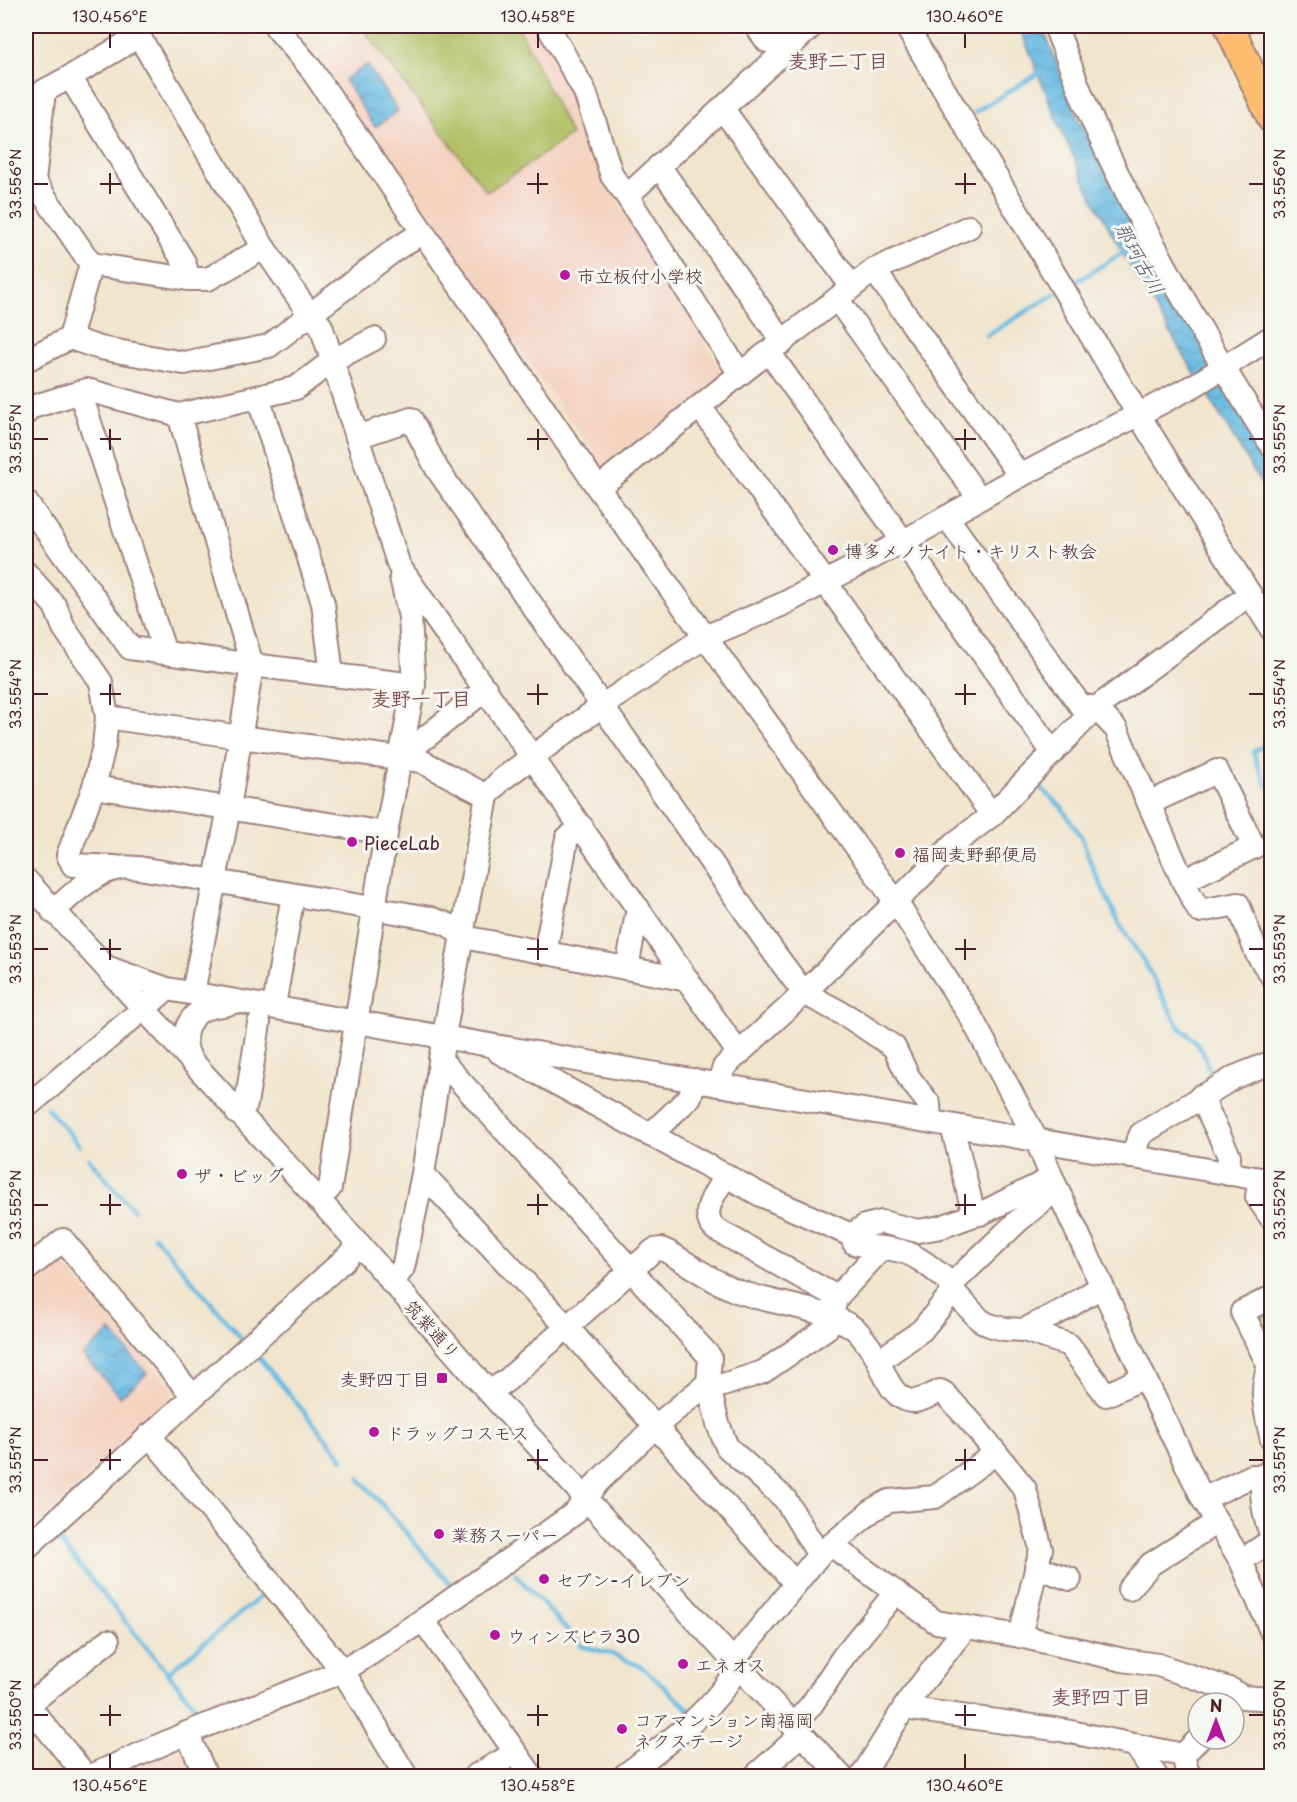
<svg xmlns="http://www.w3.org/2000/svg" width="1297" height="1802" font-family="'Playpen Sans','Klee One',sans-serif">
  <defs>
    <pattern id="park-crowns" width="20" height="18" patternUnits="userSpaceOnUse" patternTransform="scale(1.5)"><rect width="20" height="18" fill="#b0c063"/><path d="M2 6a3 3 0 1 1 6 0M12 15a3 3 0 1 1 6 0" fill="none" stroke="#919b52"/></pattern>
    <pattern id="water-waves" width="16" height="10" patternUnits="userSpaceOnUse" patternTransform="scale(1.5)"><rect width="16" height="10" fill="#66bae2"/><path d="M0 5q4-4 8 0t8 0" fill="none" stroke="#5a9fc2"/></pattern>
  </defs>
  <rect width="100%" height="100%" fill="#f6f6f2"/>
  <filter id="ink" filterUnits="userSpaceOnUse"><feTurbulence type="fractalNoise" baseFrequency=".0167" numOctaves="2"/><feDisplacementMap in="SourceGraphic" scale="12" xChannelSelector="R" yChannelSelector="G"/><feConvolveMatrix kernelMatrix="1 2 1 2 8 2 1 2 1" color-interpolation-filters="sRGB"/></filter>
  <filter id="wash" filterUnits="userSpaceOnUse"><feTurbulence type="fractalNoise" baseFrequency=".008" numOctaves="4" result="noise"/><feDisplacementMap in="SourceGraphic" scale="24" xChannelSelector="R" yChannelSelector="G"/><feGaussianBlur stdDeviation="1.35" result="paint"/><feColorMatrix in="noise" values="0 0 0 0 0 0 0 0 0 0 0 0 0 0 0 0 0 1.4 0 .05"/><feComposite in="paint" operator="in"/></filter>
  <g filter="url(#wash)">
    <rect width="100%" height="100%" fill="#f1e5cd"/>
    <!-- built -->
    <g fill="#f4d3c1">
      <path d="M366,26H541L573,84L600,172L726,379L605,469L315,61Z"/>
      <path d="M58,1259L176,1392L26,1534V1285Z"/>
      <path d="M183,1748L197,1776H119Z"/>
    </g>
    <!-- park -->
    <path fill="url(#park-crowns)" stroke="#7d7047" stroke-width="1.5" d="M1271,1301V1361L1252,1312Z"/>
    <!-- pitch -->
    <path fill="#b0c063" stroke="#7d7047" stroke-width="1.5" d="M376,26H518L571,135L487,192L365,32Z"/>
    <!-- water -->
    <g fill="url(#water-waves)" stroke="#586c86" stroke-width="1.5">
      <path d="M1019,26H1042L1078,118L1114,185L1271,457V500L1124,256L1091,195L1060,128Z"/>
      <path d="M367,65L398,111L375,127L344,80Z"/>
      <path d="M111,1331L147,1374L120,1397L83,1355Z"/>
    </g>
    <g fill="none" stroke-linecap="round" stroke-linejoin="round">
      <!-- stream -->
      <g stroke="#66bae2" stroke-width="4.5">
        <path d="M975,112L1042,71"/>
        <path d="M1068,287L1127,250"/>
        <path d="M986,336L1058,292"/>
        <path d="M1253,752L1266,785L1272,789"/>
        <path d="M1253,752L1272,741"/>
        <path d="M1040,787L1062,808L1082,838L1091,864L1120,925L1145,963L1179,1027L1195,1041L1203,1052L1213,1081"/>
        <path d="M26,1081L33,1089"/>
        <path d="M47,1108L80,1146"/>
        <path d="M89,1159L133,1210"/>
        <path d="M154,1236L242,1339"/>
        <path d="M257,1355L343,1459"/>
        <path d="M359,1478L453,1587"/>
        <path d="M57,1538L202,1715"/>
        <path d="M515,1574L582,1646L609,1653L642,1667L691,1711"/>
        <path d="M168,1673L265,1593"/>
      </g>
    </g>
  </g>
  <g filter="url(#ink)">
    <g fill="none" stroke-linecap="round" stroke-linejoin="round">
      <!-- minor casing -->
      <g stroke="#9e827c" stroke-width="26">
        <g id="minor">
          <path d="M133,26L264,248"/>
          <path d="M275,26L309,66L598,488L896,902L971,1017L1037,1141L1052,1178L1144,1377L1203,1499L1241,1561L1272,1633"/>
          <path d="M548,26L585,92L612,176L627,196"/>
          <path d="M756,26L767,41L791,45"/>
          <path d="M906,26L1138,414L1272,630"/>
          <path d="M1055,26C1067,55 1077,86 1090,115C1141,230 1205,340 1272,446"/>
          <path d="M139,36L70,77L184,262L189,279"/>
          <path d="M70,77L44,91L34,181L91,264"/>
          <path d="M722,108L852,287"/>
          <path d="M659,166L783,342"/>
          <path d="M874,270L1020,476"/>
          <path d="M837,299L979,498"/>
          <path d="M70,338L100,348L184,363L269,346L396,249L423,232"/>
          <path d="M769,352L1053,753"/>
          <path d="M26,360L70,338L91,264L189,279H208L264,248L308,312L321,326L399,566L739,1054"/>
          <path d="M740,374L627,196L812,26"/>
          <path d="M80,392L165,653"/>
          <path d="M258,397L323,603L332,675"/>
          <path d="M700,407L992,815"/>
          <path d="M26,413L29,408L87,390L179,415L296,388L332,361L374,339"/>
          <path d="M179,415L252,665L229,808L193,993"/>
          <path d="M357,437L411,419L437,469L775,954L804,993L849,1017L894,1047L909,1078L929,1104L930,1121"/>
          <path d="M598,488L740,374L874,270L969,227"/>
          <path d="M26,502L130,648L252,665L414,685"/>
          <path d="M947,517L1080,705L1096,708L1116,729L1183,881L1199,911L1238,904L1257,954L1272,976"/>
          <path d="M26,573L55,606L64,628L101,682L107,717L104,746L94,787L68,855L73,865L115,867"/>
          <path d="M107,717L240,737L421,761L487,796"/>
          <path d="M400,758L486,689"/>
          <path d="M94,787L386,833L330,1188L318,1200"/>
          <path d="M1150,803L1217,771L1254,847L1183,881"/>
          <path d="M386,833L414,685L410,617L401,577"/>
          <path d="M26,880L359,1244L489,1392L738,1666L841,1776"/>
          <path d="M53,912C71,895 95,872 120,868C126,866 133,868 139,868L430,918L449,925L463,937L688,980"/>
          <path d="M545,953L567,838L582,827"/>
          <path d="M106,967L167,989"/>
          <path d="M627,968L638,908"/>
          <path d="M274,1006L293,895"/>
          <path d="M499,1052L761,1195L851,1235L854,1243C868,1248 882,1247 896,1250C917,1253 936,1272 952,1284"/>
          <path d="M440,1059L710,1357L708,1383L718,1424L727,1447L785,1499L819,1555"/>
          <path d="M192,1062C182,1045 182,1025 199,1012C207,1006 222,1006 231,1003"/>
          <path d="M718,1085L724,1067L804,993L955,843L992,815L1096,708L1250,594"/>
          <path d="M1201,1096L1229,1156L1228,1174"/>
          <path d="M26,1107L167,989L1272,1181"/>
          <path d="M237,1113L246,1104L259,1023"/>
          <path d="M650,1135L690,1097L694,1080"/>
          <path d="M1131,1157L1141,1134L1235,1077L1272,1062"/>
          <path d="M423,1174L566,1326L795,1583"/>
          <path d="M726,1175C717,1191 698,1212 715,1229L837,1297"/>
          <path d="M1260,1179L1257,1197L1272,1219"/>
          <path d="M974,1215L980,1214L1052,1178"/>
          <path d="M851,1235L865,1226L882,1222L918,1231L941,1227L974,1215L952,1126"/>
          <path d="M26,1270L63,1240L193,1396"/>
          <path d="M392,1283L403,1268L423,1174L444,1036L487,796L501,780L603,705L705,637L781,605L902,542L1020,476L1195,385L1272,337"/>
          <path d="M953,1291L980,1320L989,1325L1004,1329L1024,1330L1069,1345L1106,1395L1144,1377"/>
          <path d="M1272,1297L1242,1312L1269,1366C1259,1391 1266,1414 1272,1440"/>
          <path d="M1024,1330L1067,1308L1102,1286"/>
          <path d="M879,1361L922,1330L953,1291L952,1284L1018,1221L1057,1189"/>
          <path d="M489,1392L506,1381L654,1250L661,1249L668,1252C689,1264 710,1280 732,1289C767,1304 825,1307 855,1329C861,1334 876,1355 879,1362C886,1378 894,1401 914,1401C923,1400 932,1395 940,1391L944,1393L972,1423L1025,1489L1041,1549L1020,1636"/>
          <path d="M149,1435L343,1671L406,1776"/>
          <path d="M1272,1468C1268,1472 1265,1476 1263,1481C1260,1492 1265,1524 1272,1534"/>
          <path d="M1203,1499L1252,1476L1265,1477"/>
          <path d="M831,1545L874,1509L889,1501L935,1497L996,1453"/>
          <path d="M26,1548L345,1259L359,1244"/>
          <path d="M1241,1561L1272,1540"/>
          <path d="M1036,1567L1070,1579"/>
          <path d="M1129,1589L1151,1564L1217,1522"/>
          <path d="M423,1620L532,1776"/>
          <path d="M734,1660L819,1555L831,1545L936,1622L1020,1636L1123,1660L1158,1665L1232,1690L1242,1697L1272,1699"/>
          <path d="M26,1703L86,1776"/>
          <path d="M28,1705L108,1641"/>
          <path d="M904,1708L1061,1730L1183,1755L1187,1771L1191,1776"/>
          <path d="M793,1726L812,1704L843,1657L896,1592"/>
          <path d="M187,1733L206,1776"/>
          <path d="M1135,1745L1156,1776"/>
          <path d="M1183,1755L1199,1739"/>
          <path d="M91,1776L187,1733L343,1671L423,1620L575,1513L598,1482L656,1426L708,1383L716,1386L723,1385L763,1372L827,1328L837,1297L881,1249"/>
          <path d="M475,1776L515,1753"/>
          <path d="M624,1776C665,1744 713,1713 738,1666"/>
          <path d="M755,1776L802,1734"/>
          <path d="M862,1776L909,1700L966,1627"/>
        </g>
      </g>
      <!-- major casing -->
      <g stroke="#9e827c" stroke-width="32">
        <path id="major" d="M1229,26L1272,119"/>
      </g>
      <!-- minor -->
      <use href="#minor" stroke="#fff" stroke-width="22"/>
      <!-- major -->
      <use href="#major" stroke="#febc70" stroke-width="28"/>
    </g>
  </g>
  <!-- ticks -->
  <path fill="none" stroke="#4a1f2b" stroke-width="2" d="M110,33V48M538,33V48M965,33V48M110,173V194M538,173V194M965,173V194M33,184H48M100,184H121M527,184H548M955,184H976M1249,184H1264M110,429V450M538,429V450M965,429V450M33,439H48M100,439H121M527,439H548M955,439H976M1249,439H1264M110,684V705M538,684V705M965,684V705M33,694H48M100,694H121M527,694H548M955,694H976M1249,694H1264M110,939V960M538,939V960M965,939V960M33,949H48M100,949H121M527,949H548M955,949H976M1249,949H1264M110,1194V1215M538,1194V1215M965,1194V1215M33,1205H48M100,1205H121M527,1205H548M955,1205H976M1249,1205H1264M110,1449V1470M538,1449V1470M965,1449V1470M33,1460H48M100,1460H121M527,1460H548M955,1460H976M1249,1460H1264M110,1705V1726M538,1705V1726M965,1705V1726M33,1715H48M100,1715H121M527,1715H548M955,1715H976M1249,1715H1264M110,1754V1769M538,1754V1769M965,1754V1769"/>
  <!-- markers -->
  <g fill="#b5179e" stroke="#f6f6f2" stroke-width="2">
    <circle cx="565" cy="275" r="6"/>
    <circle cx="833" cy="550" r="6"/>
    <circle cx="352" cy="842" r="6"/>
    <circle cx="900" cy="853" r="6"/>
    <circle cx="182" cy="1174" r="6"/>
    <rect x="436" y="1372" width="12" height="12" rx="3"/>
    <circle cx="374" cy="1432" r="6"/>
    <circle cx="439" cy="1534" r="6"/>
    <circle cx="544" cy="1579" r="6"/>
    <circle cx="495" cy="1635" r="6"/>
    <circle cx="683" cy="1664" r="6"/>
    <circle cx="622" cy="1729" r="6"/>
  </g>
  <g text-anchor="middle" dominant-baseline="central" stroke-width="6" stroke-linejoin="round" paint-order="stroke">
    <!-- poi labels -->
    <g font-size="18" fill="#4a1f2b" stroke="#f6f6f2" text-anchor="start">
      <text x="577" y="275">市立板付小学校</text>
      <text x="845" y="550">博多メノナイト・キリスト教会</text>
      <text x="364" y="842">PieceLab</text>
      <text x="912" y="853">福岡麦野郵便局</text>
      <text x="194" y="1174">ザ・ビッグ</text>
      <text x="430" y="1378" text-anchor="end">麦野四丁目</text>
      <text x="386" y="1432">ドラッグコスモス</text>
      <text x="451" y="1534">業務スーパー</text>
      <text x="556" y="1579">セブン-イレブン</text>
      <text x="507" y="1635">ウィンズビラ30</text>
      <text x="695" y="1664">エネオス</text>
      <text x="634" y="1719">コアマンション南福岡<tspan x="634" dy="21">ネクステージ</tspan></text>
    </g>
    <!-- street labels -->
    <g font-size="18" fill="#4a1f2b" stroke="#f6f6f2">
      <text transform="translate(433 1329) rotate(48)">筑紫通り</text>
    </g>
    <!-- neighbourhood labels -->
    <g font-size="20" font-weight="bold" fill="#814e55" stroke="#f6f6f2">
      <text x="838" y="60">麦野二丁目</text>
      <text x="421" y="698">麦野一丁目</text>
      <text x="1101" y="1696">麦野四丁目</text>
    </g>
    <!-- water labels -->
    <g font-size="20" font-style="italic" fill="#54556b" stroke="#f6f6f2">
      <text transform="translate(1140 258) rotate(61)">那珂古川</text>
    </g>
  </g>
  <!-- margin -->
  <rect width="1297" height="1802" fill="none" stroke="#f6f6f2" stroke-width="66"/>
  <!-- north arrow -->
  <g transform="translate(1216 1721)"><circle r="28" fill="#f6f6f2" stroke="#b1a0a2" stroke-width="1.5"/>
  <path d="M0-4.5L10 22L0 15L-10 22Z" fill="#b5179e"/>
  <text y="-9" font-size="16" font-weight="bold" text-anchor="middle" fill="#4a1f2b">N</text>
  </g>
  <rect x="33" y="33" width="1231" height="1736" fill="none" stroke="#4a1f2b" stroke-width="2"/>
  <g font-size="15" text-anchor="middle" fill="#4a1f2b">
    <text x="110" y="22">130.456°E</text>
    <text x="538" y="22">130.458°E</text>
    <text x="965" y="22">130.460°E</text>
    <text transform="translate(16 184) rotate(-90)" y="5">33.556°N</text>
    <text transform="translate(1280 184) rotate(-90)" y="5">33.556°N</text>
    <text transform="translate(16 439) rotate(-90)" y="5">33.555°N</text>
    <text transform="translate(1280 439) rotate(-90)" y="5">33.555°N</text>
    <text transform="translate(16 694) rotate(-90)" y="5">33.554°N</text>
    <text transform="translate(1280 694) rotate(-90)" y="5">33.554°N</text>
    <text transform="translate(16 949) rotate(-90)" y="5">33.553°N</text>
    <text transform="translate(1280 949) rotate(-90)" y="5">33.553°N</text>
    <text transform="translate(16 1205) rotate(-90)" y="5">33.552°N</text>
    <text transform="translate(1280 1205) rotate(-90)" y="5">33.552°N</text>
    <text transform="translate(16 1460) rotate(-90)" y="5">33.551°N</text>
    <text transform="translate(1280 1460) rotate(-90)" y="5">33.551°N</text>
    <text transform="translate(16 1715) rotate(-90)" y="5">33.550°N</text>
    <text transform="translate(1280 1715) rotate(-90)" y="5">33.550°N</text>
    <text x="110" y="1791">130.456°E</text>
    <text x="538" y="1791">130.458°E</text>
    <text x="965" y="1791">130.460°E</text>
  </g>
</svg>
